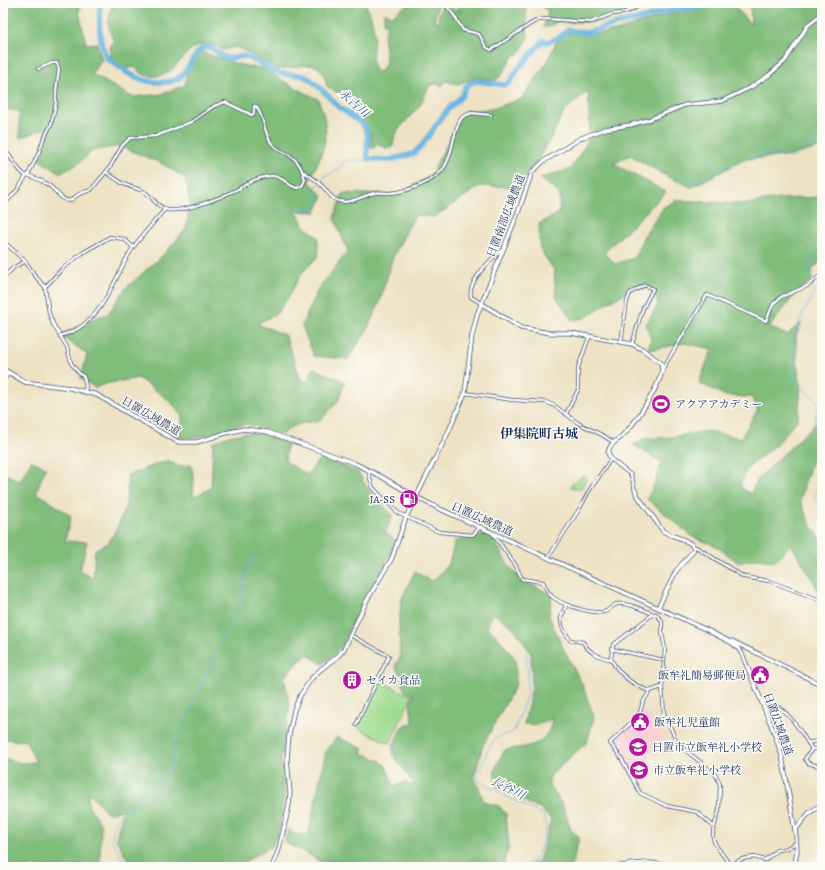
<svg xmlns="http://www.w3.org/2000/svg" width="825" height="870" font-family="Alegreya,'Noto Serif JP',serif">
  <rect width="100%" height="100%" fill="#fdfcf7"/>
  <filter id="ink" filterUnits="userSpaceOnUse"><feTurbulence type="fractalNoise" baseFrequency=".025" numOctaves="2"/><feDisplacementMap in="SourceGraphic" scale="8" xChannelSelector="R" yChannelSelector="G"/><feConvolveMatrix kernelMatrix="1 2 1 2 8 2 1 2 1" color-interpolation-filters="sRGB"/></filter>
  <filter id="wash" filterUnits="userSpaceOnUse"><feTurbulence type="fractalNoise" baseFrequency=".012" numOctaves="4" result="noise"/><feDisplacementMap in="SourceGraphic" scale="16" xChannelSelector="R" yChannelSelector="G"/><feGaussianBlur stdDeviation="0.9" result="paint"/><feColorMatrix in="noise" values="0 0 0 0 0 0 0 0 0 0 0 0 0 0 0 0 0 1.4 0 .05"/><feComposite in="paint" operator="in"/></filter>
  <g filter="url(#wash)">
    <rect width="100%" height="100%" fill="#ede2c4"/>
    <!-- built -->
    <path fill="#f7cfd4" d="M644,710L661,728V750L652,757V768L636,780L627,763L612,744Z"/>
    <!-- green -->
    <g fill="#a0dc90" stroke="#5e8677">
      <path d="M584,475L586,479L580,490L571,487V485Z"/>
      <path d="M381,682L412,696L390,743L365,732L358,727Z"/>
    </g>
    <!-- forest -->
    <g fill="#80bc7a" stroke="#4e766c">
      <path d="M6,3H82L79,11L86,44L97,43L102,60L92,74L132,97L162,94L185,85L189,62L201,52L237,64L264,69L294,87L318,99C320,105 323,111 324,117C330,139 319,162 309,181L323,196L316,212L296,211L304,225L318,237V256L301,274L289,296L277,313L257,324L285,335L301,380L308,382L313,368L345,382L338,401L320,421C304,422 295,423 283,434L246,424L199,437L178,438C179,432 183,424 182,419C181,406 149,386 138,378L105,384L95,388L81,378L87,354L61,336L88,320L108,314L125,289L164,254L186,229L190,202L185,178L161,163L119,146L92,151L78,164L61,173L39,160L48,127L20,138L19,111L3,109V6Z"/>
      <path d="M113,3H365C370,13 373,21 374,33C375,43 368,66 377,72L382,70C392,58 378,41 387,27L384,24V13H388L391,17C403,4 420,0 437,4V10L434,21L438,23L439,14L442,5L460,11L454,3H528L526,7V17L528,38L519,54L514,55L500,77L496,80L476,78L457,84L446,81L442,86L439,84L430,85L420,105L399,129L395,136L393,146L389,149L380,146L379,142L374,148H371V135L363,122L360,110L353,101L345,94L334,91L327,87C326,83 325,76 322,72C313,57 292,71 278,68C269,66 251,54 241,49L236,47L222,50C217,46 214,45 208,45C182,41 180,79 151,76C143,75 140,73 135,67L124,69C113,61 105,56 113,41L108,23Z"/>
      <path d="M542,3H646C640,16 631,13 619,15C613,16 608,20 601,21C595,23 589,22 583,22C573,22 568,24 558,21L549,27H544L545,21L547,19L548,11L544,8Z"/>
      <path d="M696,3H732L751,25L750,3H822V147L789,156L746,159L691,187L668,177L630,155L614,164L666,192L604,253L615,264L634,258L644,236L664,207L677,200L745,204L779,199L822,197V260L812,270V280L798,291L769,327L787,335L801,323L796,336L797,364L801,386L798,419L778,443L746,470L740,486L750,494L758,479L816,423L818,440L800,500L810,524L822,541V601L814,582L791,544L775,561L756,559L739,563L716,546L693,537L647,499L655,483L662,462L633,445L644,439L672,437L707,431L741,438L758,409L751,397L726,396L699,383L712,349L685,343L648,350L651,340L646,324L658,305L655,292L640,284L606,304L585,318L572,320L556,296L554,270L540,249L539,224L559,213L560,194L540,178L571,169L590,137L588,91L565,110L550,140L520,187L480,186L434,217L415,215L393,257L379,304L365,334L348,359L314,356L302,326L318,289L348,251L334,218L343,193L396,195L430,176L464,111L492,109L521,99L547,63L556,42L568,33L585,35L616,31L684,9Z"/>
      <path d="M245,433L260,434L285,442L287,444L285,461L307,475L321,457L358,472L369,491L393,516L385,533L394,539L392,551L354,619L343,645L323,664L307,654L284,677L290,706L281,759L285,785L280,828L272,846L235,867H132L116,839L123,810L108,813L89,792L88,805L101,825L100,860L107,867H3V758L21,763L36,762L26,741L3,739V473L20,481L31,461L46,467L36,492L71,516L65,541L87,542L80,570L93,579L95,550L109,542L118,526L126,504L128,475L168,460L178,466L191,465L194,479L193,497L211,488L212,470L213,442L229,436Z"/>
      <path d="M491,534L508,565L522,580L552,595L549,616L561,644L582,684L594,717L587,742L550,776L549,785L563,806L571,830L579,837L573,862L569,867H528L539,861L551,820L539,807L534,806L497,787C491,774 497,762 505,750C528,746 548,747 552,719L535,725L524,724L532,688L531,653L513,627L493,613L487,628L497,636L516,660V684L483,745L474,777L478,785L484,802L499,806L506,814L509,848L504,860L506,867H324V865L312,856L284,842L288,829L294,834L308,835L326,751L337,737L364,749L362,753L381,761L386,766L394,786L405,782L411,786L414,784L393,755V746L401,728L404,725L413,723L410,704L414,695L405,691C402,682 400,674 395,665L400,658L399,619L402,598L415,571L432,582L449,563L455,541Z"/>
    </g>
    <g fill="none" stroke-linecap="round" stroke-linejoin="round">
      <!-- stream -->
      <g stroke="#67b4e0" stroke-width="1">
        <path d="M674,174L685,180L693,182L703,177L751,156L779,152L786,157H794L806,146L822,142"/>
        <path d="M281,215L289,208L314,209L319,196L316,187L325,176L339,170L344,161L369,159"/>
        <path d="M812,280L810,262L812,257L820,253L822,247"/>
        <path d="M812,283L814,294L812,299L803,312L794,338L795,357L790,371L791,376L819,404L815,420L819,436L816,451L818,455L822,457"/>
        <path d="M822,465C817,474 821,477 818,485C817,490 815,493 815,498L822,506"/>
        <path d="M132,867L124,861L112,840L114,825L118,817L139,797L162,779L172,763L177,735L200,689L212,659L238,610L245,576L254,557"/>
        <path d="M524,867L535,859L537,856C541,843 550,828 543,815L482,783L478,780L477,776L488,750L494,740L499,737L510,733L514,731L516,726L527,695L528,670L526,653"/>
      </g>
      <!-- river -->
      <path stroke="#67b4e0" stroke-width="5.5" d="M100,3C100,19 98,36 104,51C106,59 111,61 118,66C133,78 152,85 172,81C189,78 194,46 208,47C216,48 221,58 229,58C235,59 240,55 247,57C258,61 268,70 280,73C289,76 297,73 306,77C319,84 329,98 340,108C347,113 359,120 364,126C371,136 365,148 368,159L389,160L413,154L422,145L447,110L462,96L466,86L473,82L478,81L504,85L509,83L519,68L543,41L548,42L560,37L568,30L586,33L620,23L641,19L662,12L676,9L695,8L706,5L707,3"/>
    </g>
  </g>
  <g filter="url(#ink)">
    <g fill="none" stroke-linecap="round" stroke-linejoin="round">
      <!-- street casing -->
      <g stroke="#3a4a6d" stroke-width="4">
        <g id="street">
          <path d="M444,3L453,14L463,30L479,34L486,47L491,50L532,23L538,20L547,19L591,22L612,14L622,13L631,10L642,3"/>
          <path d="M3,148C12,157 15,168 26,176"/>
          <path d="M304,172C310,176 318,181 323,187C328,192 331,199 339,201C350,204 363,196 374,193C379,192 384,193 389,193C407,192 436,182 445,166C454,151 452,132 462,117L471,113L491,115"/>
          <path d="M28,175L40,150L43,140L51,125L56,103V91L59,69L57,63H52L38,69"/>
          <path d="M26,176L28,175L42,181L51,187L62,198L68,201L71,200L79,194L91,190L110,167L122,146L130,138L156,136L191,122L214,106L225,102L252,115L254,114V106H256C265,118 264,136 273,145C276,149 281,151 286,153C297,159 302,167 305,180L302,186L297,188C288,186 284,177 273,176C261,175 248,183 238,189C222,197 187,212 168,210C159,209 153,198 146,193C140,188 131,188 124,184C118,181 112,176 106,172"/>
          <path d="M3,206L18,189L26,176"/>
          <path d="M3,241L25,261L36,277L45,287L49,313L53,324L67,347L71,363L78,372L84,377L86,388L84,391"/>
          <path d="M3,278L14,267L24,262"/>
          <path d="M45,287L63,268L84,252L110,237L124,239L133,247"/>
          <path d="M482,304L471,297C467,282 491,259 502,250"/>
          <path d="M60,336C64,334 68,333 72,332C105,316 114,278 132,249C142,235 154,222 165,209"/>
          <path d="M621,342L627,301L630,293L645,285L653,289L643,308L632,344"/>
          <path d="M662,370L707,295L766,321L773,304L781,297L807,286L822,274"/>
          <path d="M3,380L8,374"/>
          <path d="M465,393L512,400L546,402L555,406L578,423L604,436L613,442"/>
          <path d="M566,414L578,390V368L589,337"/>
          <path d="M368,470L372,486L375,490L398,513L439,532L473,535L479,528"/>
          <path d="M493,534L516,566L522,579L543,582C545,585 546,590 549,593C556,604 591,614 604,612C609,611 612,605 617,604C627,602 644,610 653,614H656L662,621V633L665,649L662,687L664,713L675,738L680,746L714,773L718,779L720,785L719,810L713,831V838L715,844L727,861L729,867"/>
          <path d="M694,547H696L744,577L769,581L820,600L822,602"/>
          <path d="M548,558L580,508L589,491L611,459L631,475L635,490"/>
          <path d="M566,605L561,618L562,627L570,640L583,642C588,652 600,658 611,659"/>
          <path d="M653,614L613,645L611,659C619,675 634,686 650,691L662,687"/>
          <path d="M350,635L389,656L356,725"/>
          <path d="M611,649L664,660"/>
          <path d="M650,691L643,702L639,715L610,743L620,756L640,793L667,806L697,812L714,827"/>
          <path d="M761,700C787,705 798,728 812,749L805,759L808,763L822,767"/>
          <path d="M808,743L822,740"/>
          <path d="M812,749H822"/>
          <path d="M822,757V759"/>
          <path d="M729,866L742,859L754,857L765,860L777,850L785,849L796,843"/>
          <path d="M610,867C623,865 656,858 666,867"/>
        </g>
      </g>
      <!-- secondary casing -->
      <g stroke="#3a4a6d" stroke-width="5">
        <g id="secondary">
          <path d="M482,304L521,328L550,333H571L632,344L642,349L661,363C662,366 662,369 662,372C657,389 636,423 623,435C617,442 610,442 608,453L611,459"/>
          <path d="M3,369L25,382L70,388L97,395L178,442H197L226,433L244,429L268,432L354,463L382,477L416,497L440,509L707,630L732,643L738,648L742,654L774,732L782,756L796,836L797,851L794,867"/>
          <path d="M635,490L637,495L663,531C672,537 687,538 694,547L693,551L676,571L658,608"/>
          <path d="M732,641L822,685"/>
          <path d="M795,830L809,813L822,804"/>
          <path d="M272,867L279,849L289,805L290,793L287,759L289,735L294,710L300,696L311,679L320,670L338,656L344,649L367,600L392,558L406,517L448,433L465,393L472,336L477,315L519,210L532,172L544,161L581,138L605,129L630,125L648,120L685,105L722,101L751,87L769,75L785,61L808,25L822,14"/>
        </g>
      </g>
      <!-- street -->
      <use href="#street" stroke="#fff" stroke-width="2.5"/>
      <!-- secondary -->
      <use href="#secondary" stroke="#fff" stroke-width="3.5"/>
    </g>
  </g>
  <!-- icons -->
  <defs>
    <g id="stadium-disc" transform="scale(1)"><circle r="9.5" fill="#b5179e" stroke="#fdfcf7"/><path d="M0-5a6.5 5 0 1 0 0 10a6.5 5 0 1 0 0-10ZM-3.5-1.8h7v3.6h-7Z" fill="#fff"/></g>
    <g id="fuel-disc" transform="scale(1)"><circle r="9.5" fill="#b5179e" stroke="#fdfcf7"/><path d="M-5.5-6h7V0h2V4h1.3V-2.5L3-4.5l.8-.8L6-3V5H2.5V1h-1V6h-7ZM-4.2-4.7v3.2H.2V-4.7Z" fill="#fff"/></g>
    <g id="civic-disc" transform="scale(1)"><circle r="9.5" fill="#b5179e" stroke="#fdfcf7"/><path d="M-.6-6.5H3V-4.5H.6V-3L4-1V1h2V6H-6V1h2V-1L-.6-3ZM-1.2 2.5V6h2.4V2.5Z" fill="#fff"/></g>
    <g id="building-disc" transform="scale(1)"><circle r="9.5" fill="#b5179e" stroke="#fdfcf7"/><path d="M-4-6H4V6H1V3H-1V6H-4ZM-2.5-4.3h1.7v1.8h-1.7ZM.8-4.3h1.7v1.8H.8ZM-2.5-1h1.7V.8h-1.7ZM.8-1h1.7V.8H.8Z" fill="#fff"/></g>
    <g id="school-disc" transform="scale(1)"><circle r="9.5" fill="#b5179e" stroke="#fdfcf7"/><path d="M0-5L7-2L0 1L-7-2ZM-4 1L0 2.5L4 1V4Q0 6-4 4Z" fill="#fff"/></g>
  </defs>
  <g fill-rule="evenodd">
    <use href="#stadium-disc" x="661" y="404"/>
    <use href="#fuel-disc" x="409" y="499"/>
    <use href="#civic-disc" x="760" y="675"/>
    <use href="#building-disc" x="352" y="680"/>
    <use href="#civic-disc" x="640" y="722"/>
    <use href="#school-disc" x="638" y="747"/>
    <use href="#school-disc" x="639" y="770"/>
  </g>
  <g text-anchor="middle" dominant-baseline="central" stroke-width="3" stroke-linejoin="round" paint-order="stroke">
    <!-- street labels -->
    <g font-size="11" fill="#1b2f5e" stroke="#fdfcf7">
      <text transform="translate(506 216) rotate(-69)">日置南部広域農道</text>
      <text transform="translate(151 416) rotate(30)">日置広域農道</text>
      <text transform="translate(482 519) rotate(24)">日置広域農道</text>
      <text transform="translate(778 724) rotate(70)">日置広域農道</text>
    </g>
    <!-- poi labels -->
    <g font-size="11" fill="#1b2f5e" stroke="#fdfcf7" text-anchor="start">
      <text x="675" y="404">アクアアカデミー</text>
      <text x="395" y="499" text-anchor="end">JA-SS</text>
      <text x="746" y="675" text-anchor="end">飯牟礼簡易郵便局</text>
      <text x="366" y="680">セイカ食品</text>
      <text x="654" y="722">飯牟礼児童館</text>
      <text x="652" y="747">日置市立飯牟礼小学校</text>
      <text x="653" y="770">市立飯牟礼小学校</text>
    </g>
    <!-- water labels -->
    <g font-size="12" font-style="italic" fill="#365e8c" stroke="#fdfcf7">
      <text transform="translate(354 103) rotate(41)">永吉川</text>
      <text transform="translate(508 788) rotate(27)">長谷川</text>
    </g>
    <!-- quarter labels -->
    <g font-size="13" font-weight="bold" fill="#1b2f5e" stroke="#fdfcf7">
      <text x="539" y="433">伊集院町古城</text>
    </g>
  </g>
  <!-- margin -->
  <rect width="825" height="870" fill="none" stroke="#fdfcf7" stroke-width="16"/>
</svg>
